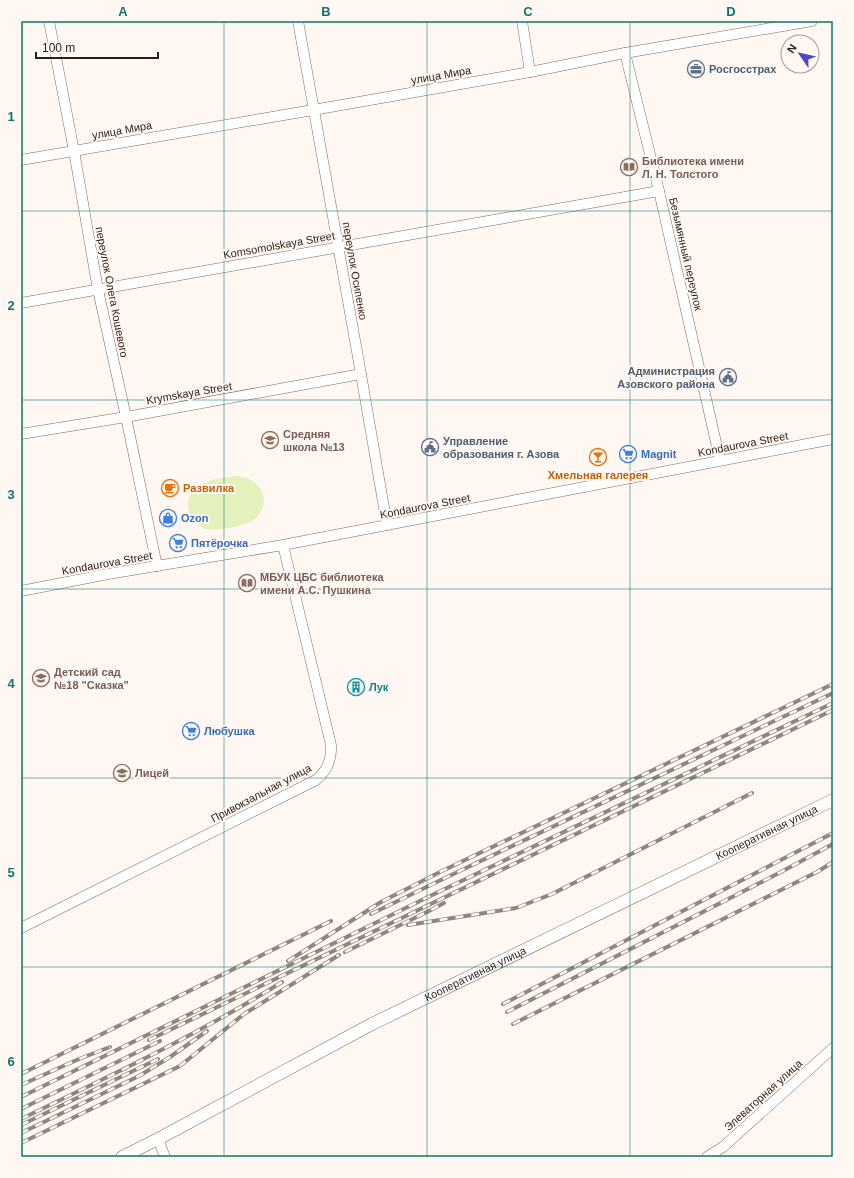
<svg xmlns="http://www.w3.org/2000/svg" width="854" height="1178" font-family="Arial,sans-serif">
  <rect width="100%" height="100%" fill="#fef7f2"/>
  <!-- green -->
  <path fill="#e4f1bd" d="M235,476C258,475 274,500 256,518C248,526 216,532 205,529C201,527 196,524 193,520C189,515 188,509 188,503C191,480 217,479 235,476Z"/>
  <g fill="none" stroke-linecap="round" stroke-linejoin="round">
    <!-- minor casing -->
    <g stroke="#856953" stroke-width="11">
      <g id="minor">
        <path d="M49,21L74,151L98,290L126,417L157,566"/>
        <path d="M298,21L361,374L387,525"/>
        <path d="M522,21L530,72"/>
        <path d="M625,53L659,191L720,460"/>
        <path d="M21,160L313,110L530,72L625,53L812,21"/>
        <path d="M21,303L659,191"/>
        <path d="M21,434L126,417L361,374"/>
        <path d="M21,591L108,574L283,545L833,439"/>
        <path d="M21,928L316,780C327,771 332,760 331,745L283,545"/>
        <path d="M158,1139L165,1157"/>
        <path d="M707,1157L723,1147L833,1048"/>
      </g>
    </g>
    <!-- major casing -->
    <g stroke="#856953" stroke-width="13">
      <g id="major">
        <path id="s1" d="M122,1157L158,1139L372,1024L833,800"/>
      </g>
    </g>
    <!-- minor -->
    <use href="#minor" stroke="#fff" stroke-width="10"/>
    <!-- major -->
    <use href="#major" stroke="#fff" stroke-width="12"/>
    <!-- rail casing -->
    <g stroke="#8f867f" stroke-width="4">
      <g id="rail">
        <path d="M371,914L445,878L833,693"/>
        <path d="M408,925L516,908L552,894L752,793"/>
        <path d="M345,952L431,910L444,903"/>
        <path d="M288,961L381,902L440,872L833,684"/>
        <path d="M503,1004L833,833"/>
        <path d="M507,1012L781,872L833,844"/>
        <path d="M513,1024L817,872L833,862"/>
        <path d="M149,1040L833,710"/>
        <path d="M21,1074L331,921"/>
        <path d="M21,1085L79,1059L110,1047"/>
        <path d="M21,1097L426,898L833,703"/>
        <path d="M21,1109L160,1041"/>
        <path d="M21,1119C110,1076 199,1034 282,982"/>
        <path d="M21,1125L158,1059"/>
        <path d="M21,1133L139,1076L170,1057L207,1031"/>
        <path d="M21,1143L180,1066L244,1014L339,955"/>
      </g>
    </g>
    <!-- rail -->
    <use href="#rail" stroke="#fef7f2" stroke-width="2.5" stroke-dasharray="8" stroke-linecap="butt"/>
  </g>
  <!-- grid -->
  <path fill="none" stroke="#0f766e" stroke-width="1" stroke-opacity="0.55" d="M224,21V1157M427,21V1157M630,21V1157M21,211H833M21,400H833M21,589H833M21,778H833M21,967H833"/>
  <!-- icons -->
  <defs>
    <g id="office-ring" transform="scale(0.9)"><circle r="9.5" fill="#fef7f2" stroke="#5c6f8a" stroke-width="1.5"/><path d="M-6-3h4V-5.5h4V-3h4V5H-6ZM-1-4.5V-3h2v-1.5ZM-6 0V1H6V0Z" fill="#5c6f8a"/></g>
    <g id="library-ring" transform="scale(0.9)"><circle r="9.5" fill="#fef7f2" stroke="#8d6e63" stroke-width="1.5"/><path d="M-6-4Q-3-5.5-.7-3.5V5Q-3 3-6 4ZM6-4Q3-5.5 .7-3.5V5Q3 3 6 4Z" fill="#8d6e63"/></g>
    <g id="civic-ring" transform="scale(0.9)"><circle r="9.5" fill="#fef7f2" stroke="#5c6f8a" stroke-width="1.5"/><path d="M-.6-6.5H3V-4.5H.6V-3L4-1V1h2V6H-6V1h2V-1L-.6-3ZM-1.2 2.5V6h2.4V2.5Z" fill="#5c6f8a"/></g>
    <g id="school-ring" transform="scale(0.9)"><circle r="9.5" fill="#fef7f2" stroke="#8d6e63" stroke-width="1.5"/><path d="M0-5L7-2L0 1L-7-2ZM-4 1L0 2.5L4 1V4Q0 6-4 4Z" fill="#8d6e63"/></g>
    <g id="supermarket-ring" transform="scale(0.9)"><circle r="9.5" fill="#fef7f2" stroke="#3f7fe0" stroke-width="1.5"/><path d="M-6-5.5h2.5l.6 2H6L4.5 2H-2.5L-4.4-4H-6ZM-1.5 3.2a1.3 1.3 0 1 0 .1 0ZM3 3.2a1.3 1.3 0 1 0 .1 0Z" fill="#3f7fe0"/></g>
    <g id="bar-ring" transform="scale(0.9)"><circle r="9.5" fill="#fef7f2" stroke="#e8710a" stroke-width="1.5"/><path d="M-6-5H6L.8 .8V4.5H3.5V6h-7V4.5H-.8V.8Z" fill="#e8710a"/></g>
    <g id="cafe-ring" transform="scale(0.9)"><circle r="9.5" fill="#fef7f2" stroke="#e8710a" stroke-width="1.5"/><path d="M-5.5-4.5H6V0H3Q3 3.5 0 3.5H-2.5Q-5.5 3.5-5.5 0ZM3-3.2v2h1.7v-2ZM-6 4.5H4V6H-6Z" fill="#e8710a"/></g>
    <g id="shop-ring" transform="scale(0.9)"><circle r="9.5" fill="#fef7f2" stroke="#3f7fe0" stroke-width="1.5"/><path d="M-5-2.5h2.3a2.7 3.5 0 0 1 5.4 0H5L5.5 6h-11ZM-1.5-2.5h3a1.5 2.3 0 0 0-3 0Z" fill="#3f7fe0"/></g>
    <g id="building-ring" transform="scale(0.9)"><circle r="9.5" fill="#fef7f2" stroke="#0f9aa8" stroke-width="1.5"/><path d="M-4-6H4V6H1V3H-1V6H-4ZM-2.5-4.3h1.7v1.8h-1.7ZM.8-4.3h1.7v1.8H.8ZM-2.5-1h1.7V.8h-1.7ZM.8-1h1.7V.8H.8Z" fill="#0f9aa8"/></g>
  </defs>
  <g fill-rule="evenodd">
    <use href="#office-ring" x="696" y="69"/>
    <use href="#library-ring" x="629" y="167"/>
    <use href="#civic-ring" x="728" y="377"/>
    <use href="#school-ring" x="270" y="440"/>
    <use href="#civic-ring" x="430" y="447"/>
    <use href="#supermarket-ring" x="628" y="454"/>
    <use href="#bar-ring" x="598" y="457"/>
    <use href="#cafe-ring" x="170" y="488"/>
    <use href="#shop-ring" x="168" y="518"/>
    <use href="#supermarket-ring" x="178" y="543"/>
    <use href="#library-ring" x="247" y="583"/>
    <use href="#school-ring" x="41" y="678"/>
    <use href="#building-ring" x="356" y="687"/>
    <use href="#supermarket-ring" x="191" y="731"/>
    <use href="#school-ring" x="122" y="773"/>
  </g>
  <g text-anchor="middle" dominant-baseline="central" stroke-width="4" stroke-linejoin="round" paint-order="stroke">
    <!-- service labels -->
    <g font-size="11" font-weight="bold" fill="#4e5e75" stroke="#fef7f2" text-anchor="start">
      <text x="709" y="69">Росгосстрах</text>
      <text x="715" y="371" text-anchor="end">Администрация<tspan x="715" dy="13">Азовского района</tspan></text>
      <text x="443" y="441">Управление<tspan x="443" dy="13">образования г. Азова</tspan></text>
    </g>
    <!-- street labels -->
    <g font-size="11" fill="#2a1e15" stroke="#fef7f2">
      <text transform="translate(441 75) rotate(-10)">улица Мира</text>
      <text transform="translate(122 130) rotate(-10)">улица Мира</text>
      <text transform="translate(279 245) rotate(-10)">Komsomolskaya Street</text>
      <text transform="translate(686 254) rotate(77)">Безымянный переулок</text>
      <text transform="translate(355 271) rotate(80)">переулок Осипенко</text>
      <text transform="translate(112 292) rotate(79)">переулок Олега Кошевого</text>
      <text transform="translate(189 393) rotate(-10)">Krymskaya Street</text>
      <text transform="translate(743 444) rotate(-11)">Kondaurova Street</text>
      <text transform="translate(425 506) rotate(-11)">Kondaurova Street</text>
      <text transform="translate(107 563) rotate(-10)">Kondaurova Street</text>
      <text transform="translate(261 793) rotate(-28)">Привокзальная улица</text>
      <text stroke="none"><textPath href="#s1" startOffset="722">Кооперативная улица</textPath></text>
      <text stroke="none"><textPath href="#s1" startOffset="398">Кооперативная улица</textPath></text>
      <text transform="translate(763 1095) rotate(-42)">Элеваторная улица</text>
    </g>
    <!-- education labels -->
    <g font-size="11" font-weight="bold" fill="#785e54" stroke="#fef7f2" text-anchor="start">
      <text x="642" y="161">Библиотека имени<tspan x="642" dy="13">Л. Н. Толстого</tspan></text>
      <text x="283" y="434">Средняя<tspan x="283" dy="13">школа №13</tspan></text>
      <text x="260" y="577">МБУК ЦБС библиотека<tspan x="260" dy="13">имени А.С. Пушкина</tspan></text>
      <text x="54" y="672">Детский сад<tspan x="54" dy="13">№18 "Сказка"</tspan></text>
      <text x="135" y="773">Лицей</text>
    </g>
    <!-- shop labels -->
    <g font-size="11" font-weight="bold" fill="#366cbe" stroke="#fef7f2" text-anchor="start">
      <text x="641" y="454">Magnit</text>
      <text x="181" y="518">Ozon</text>
      <text x="191" y="543">Пятёрочка</text>
      <text x="204" y="731">Любушка</text>
    </g>
    <!-- food labels -->
    <g font-size="11" font-weight="bold" fill="#c56008" stroke="#fef7f2">
      <text x="598" y="475">Хмельная галерея</text>
      <text x="183" y="488" text-anchor="start">Развилка</text>
    </g>
    <!-- culture labels -->
    <g font-size="11" font-weight="bold" fill="#0d838f" stroke="#fef7f2" text-anchor="start">
      <text x="369" y="687">Лук</text>
    </g>
  </g>
  <!-- border -->
  <rect width="854" height="1178" fill="none" stroke="#fef7f2" stroke-width="44"/>
  <!-- north arrow -->
  <g transform="translate(800 54) rotate(304)"><circle r="19" fill="#fef7f2" stroke="#a9a09a"/>
  <path d="M0-3L7 15L0 10L-7 15Z" fill="#4b4ac0"/>
  <text y="-6" font-size="11" font-weight="bold" text-anchor="middle" fill="#2a1e15">N</text>
  </g>
  <!-- scale -->
  <path d="M36 52v6h122v-6" fill="none" stroke="#2a1e15" stroke-width="2"/>
  <text x="42" y="52" font-size="12" fill="#2a1e15" stroke="#fef7f2" stroke-width="3" paint-order="stroke">100 m</text>
  <rect x="22" y="22" width="810" height="1134" fill="none" stroke="#0f766e" stroke-width="1.5"/>
  <g font-size="13" text-anchor="middle" font-weight="bold" fill="#0f766e">
    <text x="123" y="16">A</text>
    <text x="326" y="16">B</text>
    <text x="528" y="16">C</text>
    <text x="731" y="16">D</text>
    <text x="11" y="121">1</text>
    <text x="11" y="310">2</text>
    <text x="11" y="499">3</text>
    <text x="11" y="688">4</text>
    <text x="11" y="877">5</text>
    <text x="11" y="1066">6</text>
  </g>
</svg>
